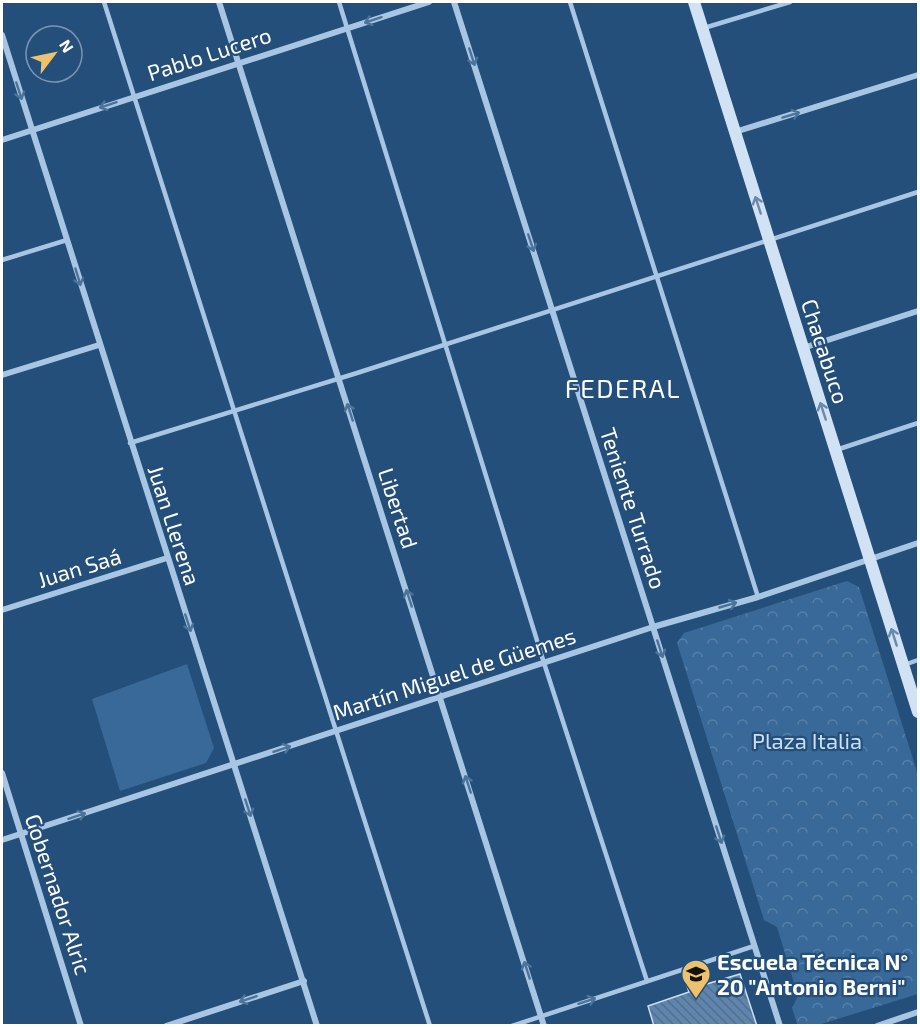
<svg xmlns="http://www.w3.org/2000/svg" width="920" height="1027" font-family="'Exo 2',sans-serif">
  <defs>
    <pattern id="forest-crowns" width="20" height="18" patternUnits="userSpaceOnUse" patternTransform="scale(1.5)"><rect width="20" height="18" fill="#386998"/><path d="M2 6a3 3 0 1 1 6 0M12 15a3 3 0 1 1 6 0" fill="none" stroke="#5680a7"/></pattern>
    <pattern id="building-back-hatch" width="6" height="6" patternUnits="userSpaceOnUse" patternTransform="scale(1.5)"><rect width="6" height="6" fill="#5d85ad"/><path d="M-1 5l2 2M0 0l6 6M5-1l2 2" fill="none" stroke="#566e86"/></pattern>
  </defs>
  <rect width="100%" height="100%" fill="#244f7b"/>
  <!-- green -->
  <path fill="#386998" d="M187,664L214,748L206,763L120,791L92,699Z"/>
  <!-- forest -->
  <path fill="url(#forest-crowns)" d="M847,581L859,587L918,775V994L818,1025H801L797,1024L792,1008L798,996L777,927L764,920L677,643L684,633Z"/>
  <!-- building -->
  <path fill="url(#building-back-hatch)" stroke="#cbdff4" stroke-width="1.5" d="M740,974L757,1026H654L648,1006L689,992L686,983L698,979L700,986Z"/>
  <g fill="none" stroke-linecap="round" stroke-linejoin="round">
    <!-- service -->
    <g stroke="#a8c6e4" stroke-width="4.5">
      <path d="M104,2L430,1026"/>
      <path d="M339,2L544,663L647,981"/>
      <path d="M570,2L758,597"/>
      <path d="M704,28L790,2"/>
      <path d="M2,260L67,240"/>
      <path d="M130,443L357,373L918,192"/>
      <path d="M836,450L918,423"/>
      <path d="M904,665L918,660"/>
      <path d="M512,1026L754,946"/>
    </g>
    <!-- minor -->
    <g stroke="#a8c6e4" stroke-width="6">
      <path d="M219,2L544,1026"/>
      <path d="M454,2L780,1026"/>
      <path d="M2,35L317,1026"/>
      <path d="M735,132L918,75"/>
      <path d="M2,140L429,2"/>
      <path d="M803,348L918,311"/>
      <path d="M2,375L99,345"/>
      <path d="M2,610L167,558"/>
      <path d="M2,773L81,1026"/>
      <path d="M2,840L653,627L758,597L918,543"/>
      <path d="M166,1026L304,981"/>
      <path d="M877,1026L918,1012"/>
    </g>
    <!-- secondary -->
    <path stroke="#d1e2f4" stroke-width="12" d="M694,2L918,712"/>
  </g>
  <!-- one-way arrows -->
  <defs><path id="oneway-shaft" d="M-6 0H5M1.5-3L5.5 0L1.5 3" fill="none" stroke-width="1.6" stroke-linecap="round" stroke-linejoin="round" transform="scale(1.5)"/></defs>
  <g stroke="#4c739a">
    <use href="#oneway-shaft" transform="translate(373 20) rotate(162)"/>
    <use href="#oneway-shaft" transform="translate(472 57) rotate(72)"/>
    <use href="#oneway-shaft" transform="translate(19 91) rotate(72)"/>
    <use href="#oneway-shaft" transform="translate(108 105) rotate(162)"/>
    <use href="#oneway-shaft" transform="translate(791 115) rotate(-17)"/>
    <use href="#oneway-shaft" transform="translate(531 243) rotate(72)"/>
    <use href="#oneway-shaft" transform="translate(78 277) rotate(73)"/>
    <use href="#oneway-shaft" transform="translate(350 412) rotate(-108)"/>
    <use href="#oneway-shaft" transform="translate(409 598) rotate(-108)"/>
    <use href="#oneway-shaft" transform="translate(728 605) rotate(-16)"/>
    <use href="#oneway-shaft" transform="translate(188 623) rotate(72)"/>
    <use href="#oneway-shaft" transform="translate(660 649) rotate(72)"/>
    <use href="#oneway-shaft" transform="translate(282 749) rotate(-18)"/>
    <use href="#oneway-shaft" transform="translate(468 784) rotate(-108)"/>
    <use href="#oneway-shaft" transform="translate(248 808) rotate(72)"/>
    <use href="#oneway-shaft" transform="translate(77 816) rotate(-18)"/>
    <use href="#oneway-shaft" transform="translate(719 835) rotate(72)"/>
    <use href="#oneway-shaft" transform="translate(527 970) rotate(-108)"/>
    <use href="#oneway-shaft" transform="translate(248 999) rotate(162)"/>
    <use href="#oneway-shaft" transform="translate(587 1001) rotate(-18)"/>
  </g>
  <g stroke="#698aab">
    <use href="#oneway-shaft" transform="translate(758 205) rotate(-108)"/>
    <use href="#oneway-shaft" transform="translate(823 411) rotate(-108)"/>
    <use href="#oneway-shaft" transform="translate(894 637) rotate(-108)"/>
  </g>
  <!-- icons -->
  <defs>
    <g id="school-pin" transform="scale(1.5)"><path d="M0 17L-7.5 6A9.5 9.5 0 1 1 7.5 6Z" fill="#eec26c" stroke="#244f7b"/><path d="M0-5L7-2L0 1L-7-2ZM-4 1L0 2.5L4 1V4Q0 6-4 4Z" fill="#111"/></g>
  </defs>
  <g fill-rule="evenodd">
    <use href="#school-pin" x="696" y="974"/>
  </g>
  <g text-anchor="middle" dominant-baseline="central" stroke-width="4.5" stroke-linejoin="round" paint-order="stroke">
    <!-- street labels -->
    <g font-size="22" fill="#fff" stroke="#244f7b">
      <text transform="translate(209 53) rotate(-18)">Pablo Lucero</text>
      <text transform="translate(826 351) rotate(72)">Chacabuco</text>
      <text transform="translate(399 508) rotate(72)">Libertad</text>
      <text transform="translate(634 508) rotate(72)">Teniente Turrado</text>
      <text transform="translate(175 525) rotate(72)">Juan Llerena</text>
      <text transform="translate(79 567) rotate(-17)">Juan Saá</text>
      <text transform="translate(454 673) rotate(-18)">Martín Miguel de Güemes</text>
      <text transform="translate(59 894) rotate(72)">Gobernador Alric</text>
    </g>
    <!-- park labels -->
    <g font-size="22" fill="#cbdff4" stroke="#244f7b">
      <text x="807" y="740">Plaza Italia</text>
    </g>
    <!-- poi labels -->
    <g font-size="22" font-weight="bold" fill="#fff" stroke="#244f7b" text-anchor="start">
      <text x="717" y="961">Escuela Técnica N°<tspan x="717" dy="25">20 "Antonio Berni"</tspan></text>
    </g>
    <!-- quarter labels -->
    <g font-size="26" letter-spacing="1.5" fill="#fff" stroke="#244f7b">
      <text x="623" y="387">FEDERAL</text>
    </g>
  </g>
  <!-- border -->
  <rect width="920" height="1027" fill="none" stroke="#ffffff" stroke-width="6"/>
  <!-- north arrow -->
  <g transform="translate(54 54) rotate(58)"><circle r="28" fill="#244f7b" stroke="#7c95b0" stroke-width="1.5"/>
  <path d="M0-4.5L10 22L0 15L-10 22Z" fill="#eec26c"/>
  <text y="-9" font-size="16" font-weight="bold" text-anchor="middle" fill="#ffffff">N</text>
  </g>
</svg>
